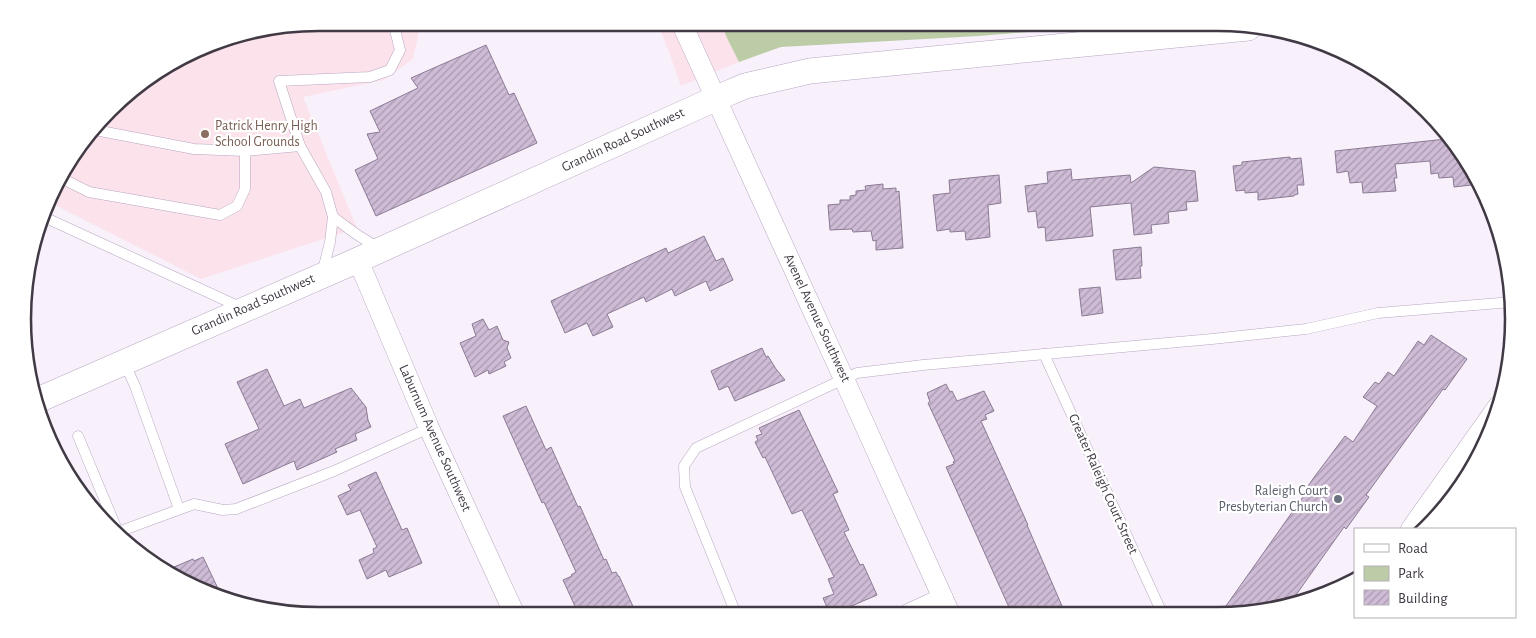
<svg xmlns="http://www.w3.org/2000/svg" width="1536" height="638" font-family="'Alegreya Sans',sans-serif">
  <defs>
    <pattern id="building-hatch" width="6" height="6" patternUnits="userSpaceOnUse" patternTransform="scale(1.25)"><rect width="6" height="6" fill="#cebbd6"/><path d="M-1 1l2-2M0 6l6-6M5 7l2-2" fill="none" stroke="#a999af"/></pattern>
  </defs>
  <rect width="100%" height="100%" fill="#f8f1fc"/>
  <!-- education -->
  <g fill="#fbe2eb">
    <path d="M319,23H421L413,59L384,80L303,97L357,228L201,279L51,203L62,171L124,96L223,38Z"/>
    <path d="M657,23H721L727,38L739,62L681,86L668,49Z"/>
  </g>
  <!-- park -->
  <path fill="#bccca7" d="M721,23V22L1140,23L979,36L781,47L739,62L727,38Z"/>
  <!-- building -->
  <g fill="url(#building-hatch)" stroke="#8b7a93">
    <path d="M486,45L509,95L514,93L537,143L376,216L355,170L378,159L367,134L380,132L370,111L418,88L411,78Z"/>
    <path d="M1446,139L1480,184L1454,187L1453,177L1439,178L1438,173L1431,174L1430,161L1395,164L1397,178H1394L1396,191L1363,193L1362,182L1350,183L1348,171L1337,173L1335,151Z"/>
    <path d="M1290,157V159L1301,158L1304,185H1297L1298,194L1294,195V196L1258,200V192L1245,193V190L1236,191L1233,166L1242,165V162Z"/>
    <path d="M1154,167L1195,171L1198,201L1186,202L1187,210L1168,212L1169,223L1151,225L1152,233L1134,235L1131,203L1090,207L1093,236L1046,241L1045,227L1038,228L1036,211L1028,212L1025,186L1048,183L1047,172L1071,169L1072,180L1130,175L1131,183Z"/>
    <path d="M999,175L1001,203L988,205L990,237L966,240L965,231L950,232V229L937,231L933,195L950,193L949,180Z"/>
    <path d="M883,184V189L896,188V192L899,191L903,248L876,250V240L873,241L871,231L853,232L852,229L830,230L828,205L840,204V200H850V196L856,195V191L866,190L865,186Z"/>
    <path d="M704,236L716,261L723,258L733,280L710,291L706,281L675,296L672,289L646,302L644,297L607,314L613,327L593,336L587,323L565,333L551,301L666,248L668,253Z"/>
    <path d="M1141,247L1142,266H1140L1141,278L1116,280L1113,250Z"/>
    <path d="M1100,287L1103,313L1082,316L1079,289Z"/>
    <path d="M483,319L489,330L497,326L503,340L509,342L507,348L511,358L504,362L506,366L489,374L488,370L475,377L460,343L476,336L472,324Z"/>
    <path d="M1431,335L1467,359L1445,390L1443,389L1366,495L1369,497L1346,529L1344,527L1291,602L1256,613H1221L1305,494L1303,493L1315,476L1345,436L1353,442L1377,406L1363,397L1375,382L1379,384L1388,372L1394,376L1418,341L1424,345Z"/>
    <path d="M762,348L766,357L768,356L776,369L785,380L735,401L728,386L719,390L711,371Z"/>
    <path d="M267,369L284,406L300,399L304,408L351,388L366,407L368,420L371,427L355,434L357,440L335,449L337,452L297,470L294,461L243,484L225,444L259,429L237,382Z"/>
    <path d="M946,384L950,392L952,391L957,401L984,391L994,411L985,415L987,419L981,421L1028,525H1027L1062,606L1059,607L1062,613L1012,614L946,467L954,464L953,462L955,461L928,403L930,402L927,393Z"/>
    <path d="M526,406L546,450L551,447L578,507L580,506L604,560L606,559L612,573L616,572L618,576H619L637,615H579L563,580L572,576L571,575L576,572L544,502L542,503L503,416Z"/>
    <path d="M799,410L838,492L833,494L849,530L844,532L860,565L863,564L877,595L833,614H830L823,598L834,594L828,579L834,577L802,510L792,514L765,457L763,458L755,442L758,440L756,436L762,434L759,428Z"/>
    <path d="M376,472L402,530L407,528L422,563L389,577L386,570L367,579L359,560L374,553L373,549L377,547L360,510L347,515L338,496L351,490L348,485Z"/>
    <path d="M203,557L223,599L167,570L193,559L194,561Z"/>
  </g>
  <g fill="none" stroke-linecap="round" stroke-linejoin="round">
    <!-- service casing -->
    <g stroke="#b8a6c0" stroke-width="11">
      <g id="service">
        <path d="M95,130L194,149L245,151L300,146L279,81L370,77L390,70L400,50L393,22"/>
        <path d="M300,146L326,192L333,217L330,242L322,274"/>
        <path d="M61,175L63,179L89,192L220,215L237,206L245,189V151"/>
        <path d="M333,217L356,234L380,249"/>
        <path d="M46,218L240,307"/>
        <path d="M1044,354L1162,613"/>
        <path d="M124,362L135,386L179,509"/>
        <path d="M78,436L118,532"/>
        <path d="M118,532L194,504L223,510L236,509L334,471L429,428"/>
        <path d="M736,614L685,487L684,466L696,448L844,379L857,373L923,365L1212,339L1306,329L1378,313L1512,302"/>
      </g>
    </g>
    <!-- minor casing -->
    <g stroke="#b8a6c0" stroke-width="21">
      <g id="minor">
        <path d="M681,22L844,379L950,614"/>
        <path d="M358,260L429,428L515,615"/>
        <path d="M1411,529L1499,405"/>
        <path d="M908,614L943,598"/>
      </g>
    </g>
    <!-- tertiary casing -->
    <g stroke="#b8a6c0" stroke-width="26">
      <path id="tertiary" d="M38,400L358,260L717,98L745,86L810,71L1248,28"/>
    </g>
    <!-- service -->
    <use href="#service" stroke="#fff" stroke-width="10"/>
    <!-- minor -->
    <use href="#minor" stroke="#fff" stroke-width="20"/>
    <!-- tertiary -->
    <use href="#tertiary" stroke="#fff" stroke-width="25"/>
  </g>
  <!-- markers -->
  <circle fill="#8d6e63" stroke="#fff" stroke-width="2" cx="205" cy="134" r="5"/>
  <circle fill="#6b7280" stroke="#fff" stroke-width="2" cx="1338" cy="499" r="5"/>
  <g text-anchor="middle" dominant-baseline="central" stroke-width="4.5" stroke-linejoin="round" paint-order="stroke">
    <!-- education labels -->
    <g font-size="14" fill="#785e54" stroke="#fff" text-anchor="start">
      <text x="215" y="126">Patrick Henry High<tspan x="215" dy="16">School Grounds</tspan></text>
    </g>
    <!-- street labels -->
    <g font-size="14" fill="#413a45" stroke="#fff">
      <text transform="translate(623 140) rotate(-25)">Grandin Road Southwest</text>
      <text transform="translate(253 305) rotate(-24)">Grandin Road Southwest</text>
      <text transform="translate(817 318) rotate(65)">Avenel Avenue Southwest</text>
      <text transform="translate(435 438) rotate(66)">Laburnum Avenue Southwest</text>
      <text transform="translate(1103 484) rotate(66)">Greater Raleigh Court Street</text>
    </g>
    <!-- worship labels -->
    <g font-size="14" fill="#5b616d" stroke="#fff" text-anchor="end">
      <text x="1328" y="491">Raleigh Court<tspan x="1328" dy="16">Presbyterian Church</tspan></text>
    </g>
  </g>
  <!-- crop -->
  <path d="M0 0H1536V638H0ZM319 31H1217A288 288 0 0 1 1505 319V319A288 288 0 0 1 1217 607H319A288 288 0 0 1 31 319V319A288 288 0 0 1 319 31Z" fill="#fff" fill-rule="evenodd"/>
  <path fill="none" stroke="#413a45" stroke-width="2.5" d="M319 31H1217A288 288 0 0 1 1505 319V319A288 288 0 0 1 1217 607H319A288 288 0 0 1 31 319V319A288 288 0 0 1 319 31Z"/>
  <!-- legend -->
  <rect x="1354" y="528" width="162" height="90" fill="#ffffff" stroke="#b3b0b5"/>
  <rect x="1364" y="544" width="25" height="8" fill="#ffffff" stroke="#b3b0b5"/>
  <text x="1398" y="553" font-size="15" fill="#413a45">Road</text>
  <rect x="1364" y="566" width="25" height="15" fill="#bccca7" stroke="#b3b0b5"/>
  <text x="1398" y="578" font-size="15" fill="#413a45">Park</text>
  <rect x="1364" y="590" width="25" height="15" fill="url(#building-hatch)" stroke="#b3b0b5"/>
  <text x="1398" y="603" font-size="15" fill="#413a45">Building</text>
</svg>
